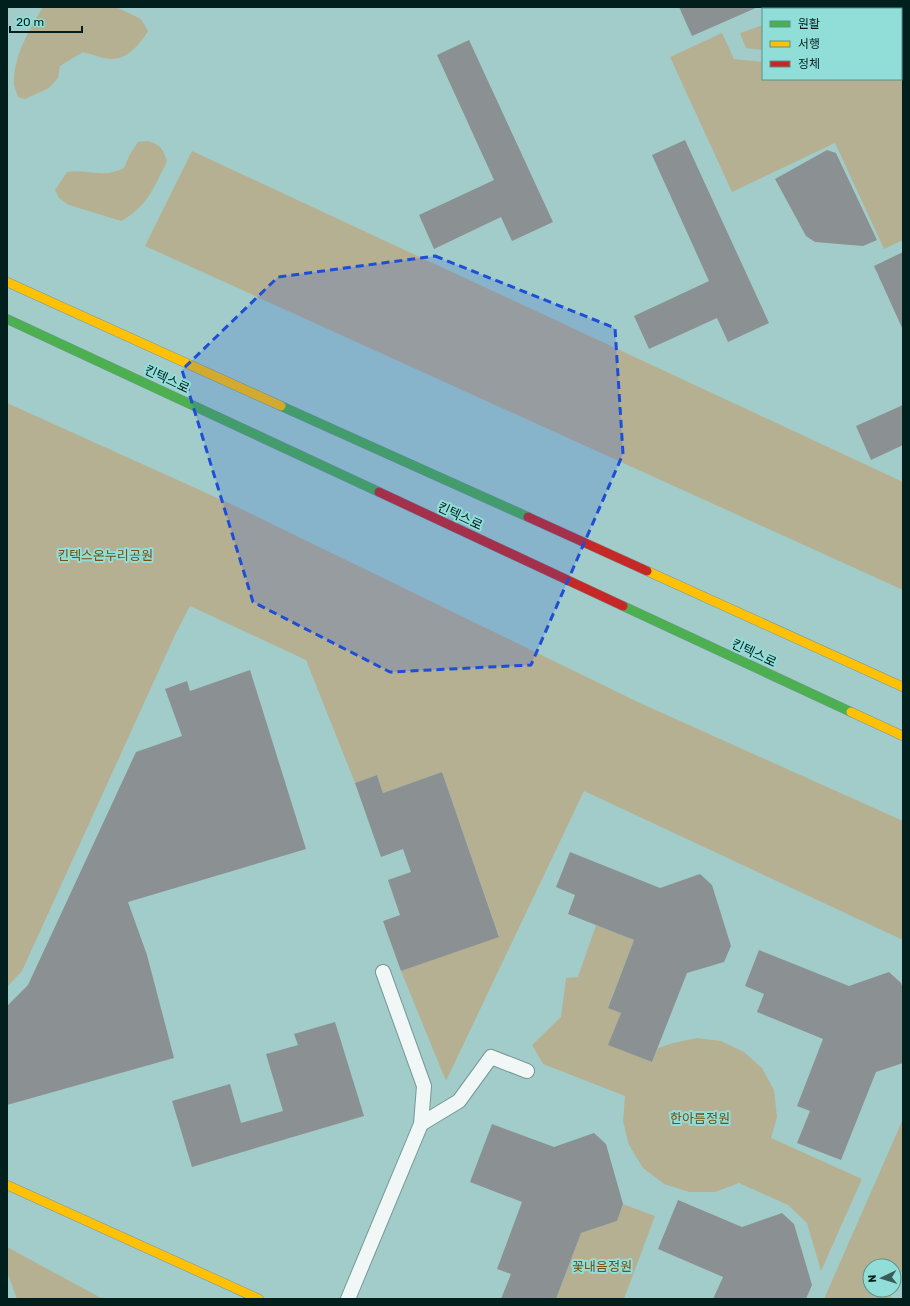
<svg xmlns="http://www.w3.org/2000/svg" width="910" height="1306" font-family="Rubik,'Noto Sans KR',sans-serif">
  <rect width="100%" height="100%" fill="#a2ccc9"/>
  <!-- green -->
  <g fill="#b6b093">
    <path d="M43,7H116L141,19L148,31C141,43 127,60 111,59C102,59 92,54 83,52L60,66L58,78L49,88L25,99L18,97C17,93 15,89 14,85C13,57 29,30 43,7Z"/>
    <path d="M810,7H903V25L901,26V9H805Z"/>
    <path d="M763,25V50L746,48L740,33Z"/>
    <path d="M722,33L734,59L763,62V79H901V49L903,47V240L884,249L835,143L732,192L670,57Z"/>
    <path d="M148,141C161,145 163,149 167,161C155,186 147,207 121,221L69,205L59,198L55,190L67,172C78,170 88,173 99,173C108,174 116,172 124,168L130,154L138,142Z"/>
    <path d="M192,151L903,482V590L145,246Z"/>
    <path d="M7,403L233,505L640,703L903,821V940L584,791L446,1081L401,971L499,936L442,772L383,793L377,775L355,783L306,660L190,606L175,635L22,971L7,987Z"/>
    <path d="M596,925L634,940L608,1007L621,1013L609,1045L652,1062L658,1048L673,1043L697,1038L721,1041L744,1052L762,1068L774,1090L777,1117L771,1138L862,1179L821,1271L807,1223L788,1205L739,1183L715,1192H689L664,1184L643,1168L629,1145L623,1121L625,1096L543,1064L532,1045L561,1017L566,978L578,977Z"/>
    <path d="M903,1119V1269L894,1289V1266H870V1290H894L890,1299H824Z"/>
    <path d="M623,1204L655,1216L624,1299H556L581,1233L617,1221Z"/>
    <path d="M7,1247L103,1299H17L7,1272Z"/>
  </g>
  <!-- building -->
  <g fill="#8b9192">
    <path d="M679,7H758L692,36Z"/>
    <path d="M469,40L553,222L512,241L501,217L434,249L419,215L494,180L437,55Z"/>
    <path d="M685,140L769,323L728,342L717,318L649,349L634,316L709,281L652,155Z"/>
    <path d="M827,150L836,153L877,240L863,246L815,242L806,236L775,179Z"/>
    <path d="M903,252V330L874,266Z"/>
    <path d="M903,405V445L871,460L856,426Z"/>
    <path d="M250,670L306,849L128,902L147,955L174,1058L7,1105V1006L28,985L136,752L182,736L165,689L187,681L190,691Z"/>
    <path d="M442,772L499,937L401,971L383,921L400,915L388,880L411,872L403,849L381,857L355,783L377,775L383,793Z"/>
    <path d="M570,852L660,888L700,874L712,885L731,946L724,962L687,973L652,1062L608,1045L621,1013L608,1008L634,940L568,914L575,895L556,887Z"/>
    <path d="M759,950L849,986L889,972L901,983L903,989V1063L876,1072L841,1160L797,1143L810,1111L797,1106L823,1039L757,1012L764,994L745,986Z"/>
    <path d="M335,1022L364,1116L192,1167L172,1101L230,1084L241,1123L283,1111L266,1054L298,1045L294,1034Z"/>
    <path d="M492,1124L554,1147L594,1133L606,1144L623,1204L617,1221L581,1233L556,1299H501L511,1274L497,1269L522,1202L470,1182Z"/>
    <path d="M678,1200L742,1227L782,1213L794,1224L812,1285L806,1299H713L723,1277L658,1249Z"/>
  </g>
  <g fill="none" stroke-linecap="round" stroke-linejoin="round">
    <!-- lane casing -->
    <g stroke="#759895" stroke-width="16">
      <g id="lane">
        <path d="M421,1124L459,1101L491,1057L527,1071"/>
        <path d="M348,1299L421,1124L424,1086L383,972"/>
      </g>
    </g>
    <!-- fast casing -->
    <g stroke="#759895" stroke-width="10">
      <g id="fast">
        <path d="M7,319L379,492"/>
        <path d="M281,406L528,517"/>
        <path d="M623,606L851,712"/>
      </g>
    </g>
    <!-- slow casing -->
    <g stroke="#759895" stroke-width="10">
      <g id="slow">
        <path d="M7,282L281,406"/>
        <path d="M647,571L903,687"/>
        <path d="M851,712L903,736"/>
        <path d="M7,1185L259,1299"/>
      </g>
    </g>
    <!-- jam casing -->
    <g stroke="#759895" stroke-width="10">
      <g id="jam">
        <path d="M379,492L623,606"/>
        <path d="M528,517L647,571"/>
      </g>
    </g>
    <!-- lane -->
    <use href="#lane" stroke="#f1f7f7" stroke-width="14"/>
    <!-- fast -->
    <use href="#fast" stroke="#4caf50" stroke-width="9"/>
    <!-- slow -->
    <use href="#slow" stroke="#ffc107" stroke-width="9"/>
    <!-- jam -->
    <use href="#jam" stroke="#c62828" stroke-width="9"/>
  </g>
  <!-- marked area -->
  <path fill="#1d4ed8" fill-opacity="0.2" stroke="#1d4ed8" stroke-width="3" stroke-dasharray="8 5" stroke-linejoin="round" d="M435,256L615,328L623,454L531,665L390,672L253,602L182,370L278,277Z"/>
  <g text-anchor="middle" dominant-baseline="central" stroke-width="4" stroke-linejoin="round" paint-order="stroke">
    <!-- street labels -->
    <g font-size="13" fill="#001f1d" stroke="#91ded8">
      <text transform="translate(167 379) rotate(25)">킨텍스로</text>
      <text transform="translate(460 516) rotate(25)">킨텍스로</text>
      <text transform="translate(754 653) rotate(25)">킨텍스로</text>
    </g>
    <!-- park labels -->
    <g font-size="13" fill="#794d0d" stroke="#91ded8">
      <text x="105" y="555">킨텍스온누리공원</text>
      <text x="700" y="1118">한아름정원</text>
      <text x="602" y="1266">꽃내음정원</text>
    </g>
  </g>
  <!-- border -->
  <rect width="910" height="1306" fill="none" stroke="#001f1d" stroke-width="16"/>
  <!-- legend -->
  <rect x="762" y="8" width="140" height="72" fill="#91ded8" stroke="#57928d"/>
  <rect x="770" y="21" width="20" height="6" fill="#4caf50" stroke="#57928d"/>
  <text x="798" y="28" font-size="12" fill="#001f1d">원활</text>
  <rect x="770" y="41" width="20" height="6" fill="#ffc107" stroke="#57928d"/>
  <text x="798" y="48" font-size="12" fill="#001f1d">서행</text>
  <rect x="770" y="61" width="20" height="6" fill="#c62828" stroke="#57928d"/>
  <text x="798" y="68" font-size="12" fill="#001f1d">정체</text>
  <!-- north arrow -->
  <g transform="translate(882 1278) rotate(266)"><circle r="19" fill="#91ded8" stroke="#57928d"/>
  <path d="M0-3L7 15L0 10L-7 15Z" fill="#395c59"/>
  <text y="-6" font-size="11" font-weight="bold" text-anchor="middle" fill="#001f1d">N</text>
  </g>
  <!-- scale -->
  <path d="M10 26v6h72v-6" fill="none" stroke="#001f1d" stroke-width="2"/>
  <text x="16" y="26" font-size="12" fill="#001f1d" stroke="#91ded8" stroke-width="3" paint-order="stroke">20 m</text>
</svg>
